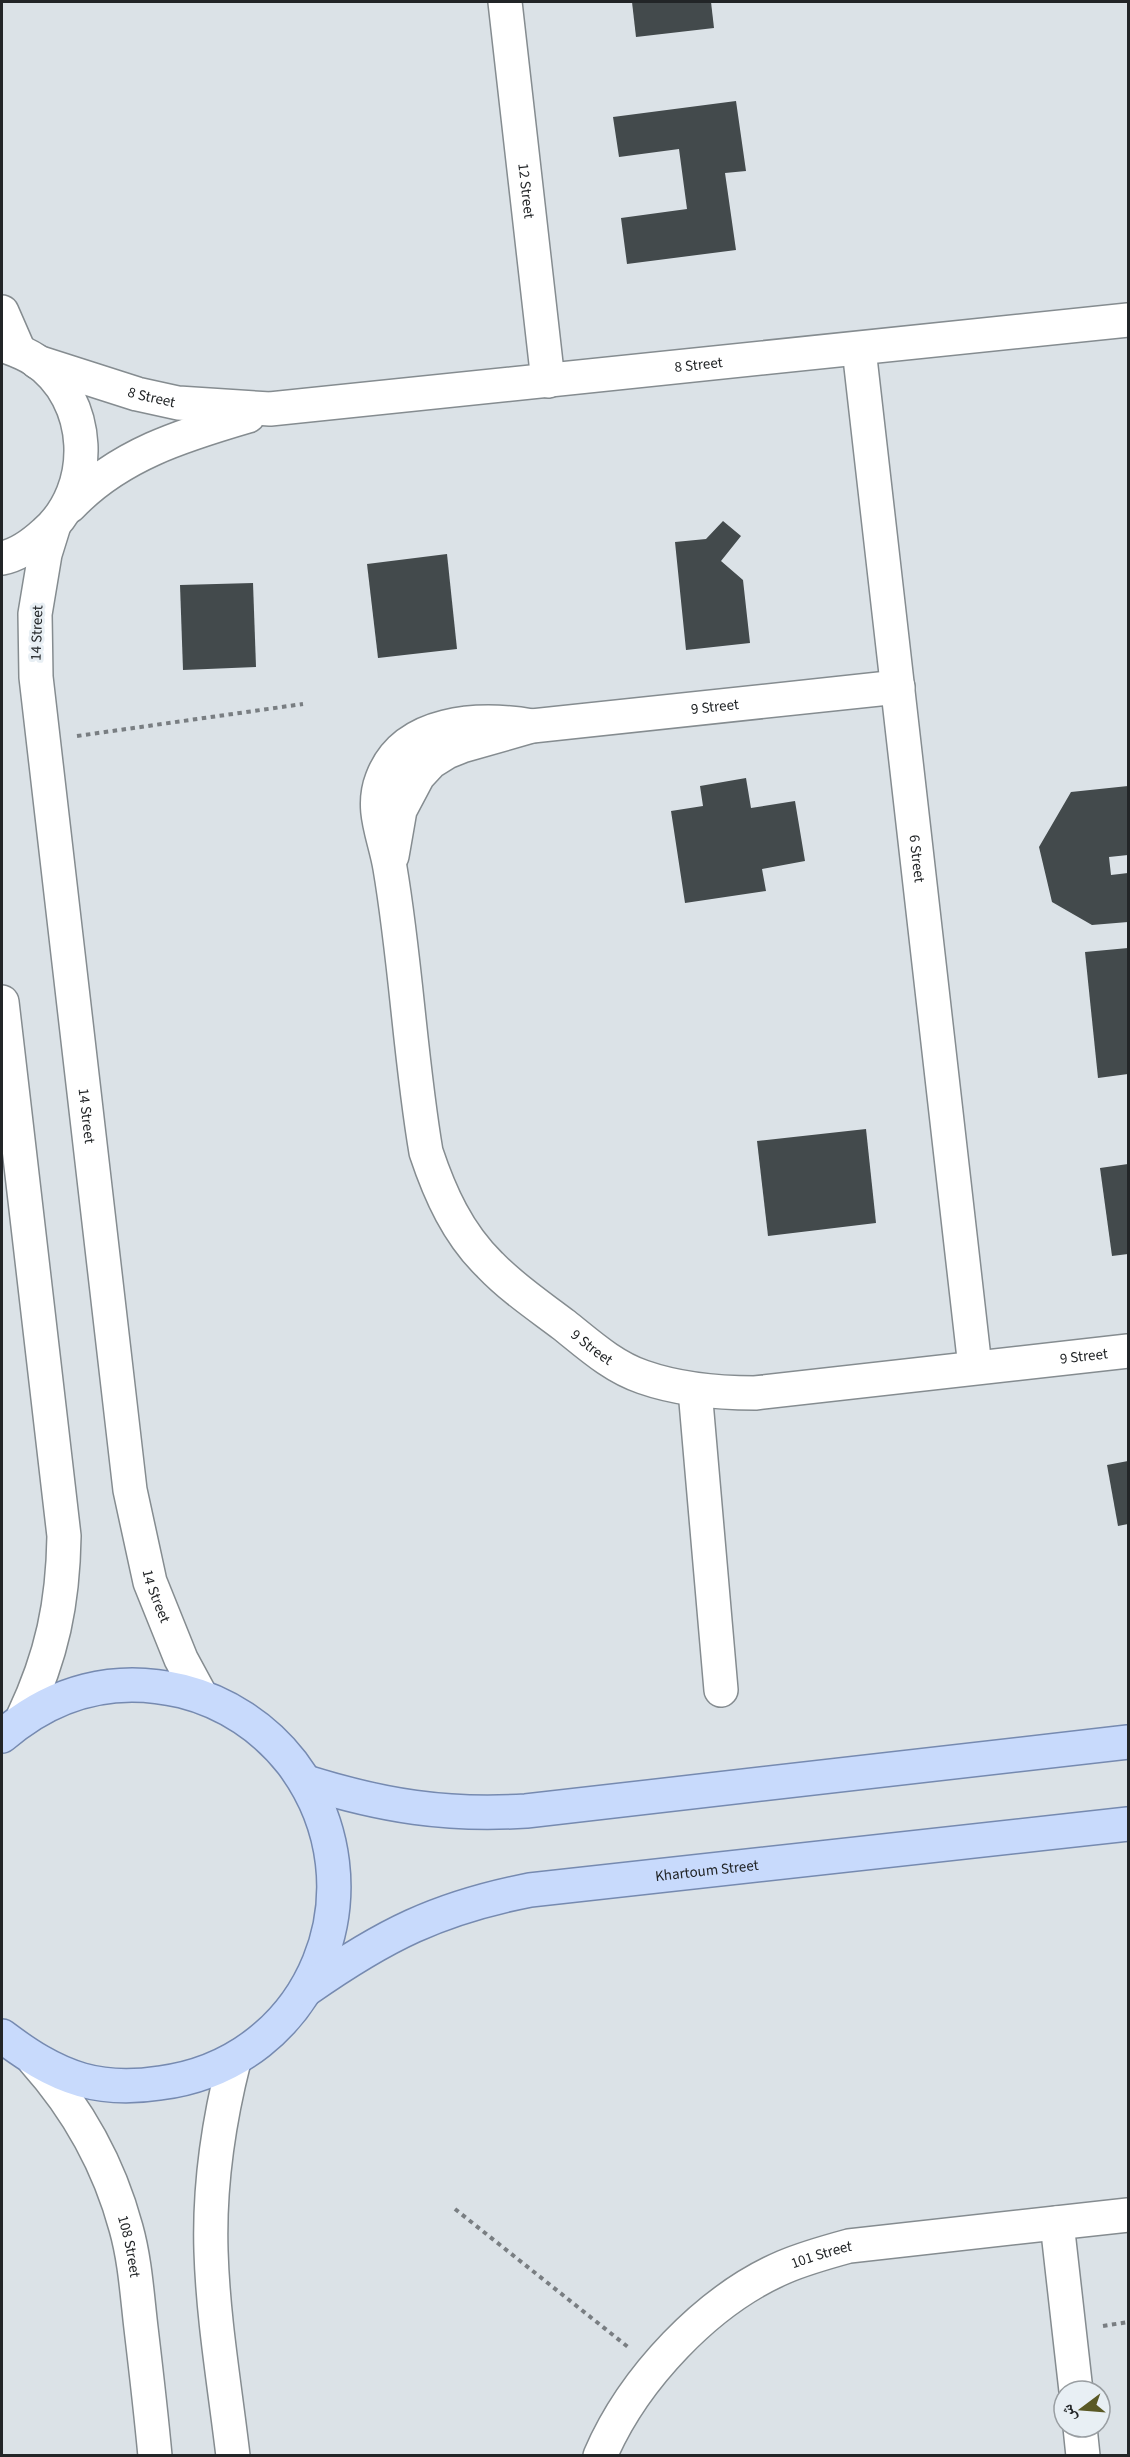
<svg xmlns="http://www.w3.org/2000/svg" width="1130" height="2457" font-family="'Source Sans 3','Noto Naskh Arabic',sans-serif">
  <rect width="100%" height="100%" fill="#dbe2e7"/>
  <!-- building -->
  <g fill="#434a4c">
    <path d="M632,2H711L714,28L636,37Z"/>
    <path d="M736,101L746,171L725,173L736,250L627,264L621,218L687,209L679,149L619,157L613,117Z"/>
    <path d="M723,521L741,536L721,561L743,580L750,643L686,650L675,542L706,539Z"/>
    <path d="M447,554L457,649L378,658L367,564Z"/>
    <path d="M253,583L256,667L183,670L180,585Z"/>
    <path d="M746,778L751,808L795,801L805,861L762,869L766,891L685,903L671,811L703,806L700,786Z"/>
    <path d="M1128,786V855L1109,857L1111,875L1128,873V922L1092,925L1052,902L1039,847L1071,792Z"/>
    <path d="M1128,948V1074L1098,1078L1085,952Z"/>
    <path d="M866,1129L876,1223L768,1236L757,1141Z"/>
    <path d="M1128,1164V1254L1112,1256L1100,1168Z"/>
    <path d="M1128,1461V1524L1118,1526L1107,1465Z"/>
  </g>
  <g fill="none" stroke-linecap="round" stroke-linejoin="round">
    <!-- minor casing -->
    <g stroke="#858c90" stroke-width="36">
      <g id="minor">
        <path id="s1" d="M505,2L548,381"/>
        <path d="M2,312L19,351"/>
        <path d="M2,345C13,349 25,353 35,360C93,399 96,489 45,533C33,544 18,555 2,558"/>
        <path id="s2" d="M859,349L975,1367"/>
        <path id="s3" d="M37,362L137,394L178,403L270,409L1128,320"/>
        <path d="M70,506C118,455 183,435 248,416"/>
        <path id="s4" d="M54,525L45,554L35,614L36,677L130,1490L150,1582L181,1659L201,1696"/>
        <path id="s5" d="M532,726C479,717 404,720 382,779C370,810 385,837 390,868C406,962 410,1058 426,1152C440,1194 458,1234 490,1265C512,1288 539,1306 564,1325C589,1345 613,1367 643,1377C680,1390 717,1393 755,1393L1128,1351"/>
        <path id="s6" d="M392,856L400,810L418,776L431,762L447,752L462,746L532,726L898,687"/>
        <path d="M2,1002L64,1536C63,1603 52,1656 23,1717"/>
        <path d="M695,1390L721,1690"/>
        <path id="s7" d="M34,2060C77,2108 109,2165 126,2228C135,2260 137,2294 141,2328C146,2370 151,2413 155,2456"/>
        <path d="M1057,2223L1076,2391"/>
        <path d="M1080,2427L1083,2456"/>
        <path d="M233,2456C225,2388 213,2319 211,2251C209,2186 218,2124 234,2061"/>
        <path id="s8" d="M600,2456C633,2379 707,2300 784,2267C805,2258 827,2252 849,2246L1128,2215"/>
      </g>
    </g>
    <!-- major casing -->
    <g stroke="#768ab0" stroke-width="36">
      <g id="major">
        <path d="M2,1736C54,1691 115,1675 182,1691C226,1702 265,1728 292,1763C385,1887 315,2063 160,2083C134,2087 107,2087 82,2080C51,2071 26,2054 2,2036"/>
        <path d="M306,1782C383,1806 446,1816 526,1811L1128,1742"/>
        <path id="s9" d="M307,1989C384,1935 438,1908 530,1890L1128,1824"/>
      </g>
    </g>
    <!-- path -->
    <g stroke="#797e82" stroke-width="4" stroke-dasharray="4.5 4.5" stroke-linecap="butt">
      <path d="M77,736L303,704"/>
      <path d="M455,2209L628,2347"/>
      <path d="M1103,2326L1128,2322"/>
    </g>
    <!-- minor -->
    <use href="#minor" stroke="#fff" stroke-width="33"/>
    <!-- major -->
    <use href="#major" stroke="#c8dafc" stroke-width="33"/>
  </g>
  <g text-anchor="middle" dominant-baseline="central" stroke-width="6" stroke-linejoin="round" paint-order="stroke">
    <!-- street labels -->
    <g font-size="15" fill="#222527" stroke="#e8eff4">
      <text stroke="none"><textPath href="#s1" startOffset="190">12 Street</textPath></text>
      <text stroke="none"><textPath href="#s3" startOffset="670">8 Street</textPath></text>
      <text stroke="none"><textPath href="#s3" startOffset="120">8 Street</textPath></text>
      <text transform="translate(37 633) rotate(-88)">14 Street</text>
      <text stroke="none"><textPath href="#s6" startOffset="396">9 Street</textPath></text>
      <text stroke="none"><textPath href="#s2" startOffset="513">6 Street</textPath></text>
      <text stroke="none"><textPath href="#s4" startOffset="596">14 Street</textPath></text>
      <text stroke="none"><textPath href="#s5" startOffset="812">9 Street</textPath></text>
      <text stroke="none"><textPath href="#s5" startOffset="1316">9 Street</textPath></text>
      <text stroke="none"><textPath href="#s4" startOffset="1082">14 Street</textPath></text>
      <text stroke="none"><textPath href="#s9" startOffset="424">Khartoum Street</textPath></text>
      <text stroke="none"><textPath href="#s7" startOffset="212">108 Street</textPath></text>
      <text stroke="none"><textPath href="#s8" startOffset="309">101 Street</textPath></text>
    </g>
  </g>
  <!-- border -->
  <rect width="1130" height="2457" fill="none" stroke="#222527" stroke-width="6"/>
  <!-- north arrow -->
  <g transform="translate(1082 2409) rotate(254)"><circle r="28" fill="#e8eff4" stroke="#999ea2" stroke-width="1.5"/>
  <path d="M0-4.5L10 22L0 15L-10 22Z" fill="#5a5925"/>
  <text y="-9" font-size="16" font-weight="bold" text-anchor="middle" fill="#222527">ش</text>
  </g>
</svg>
